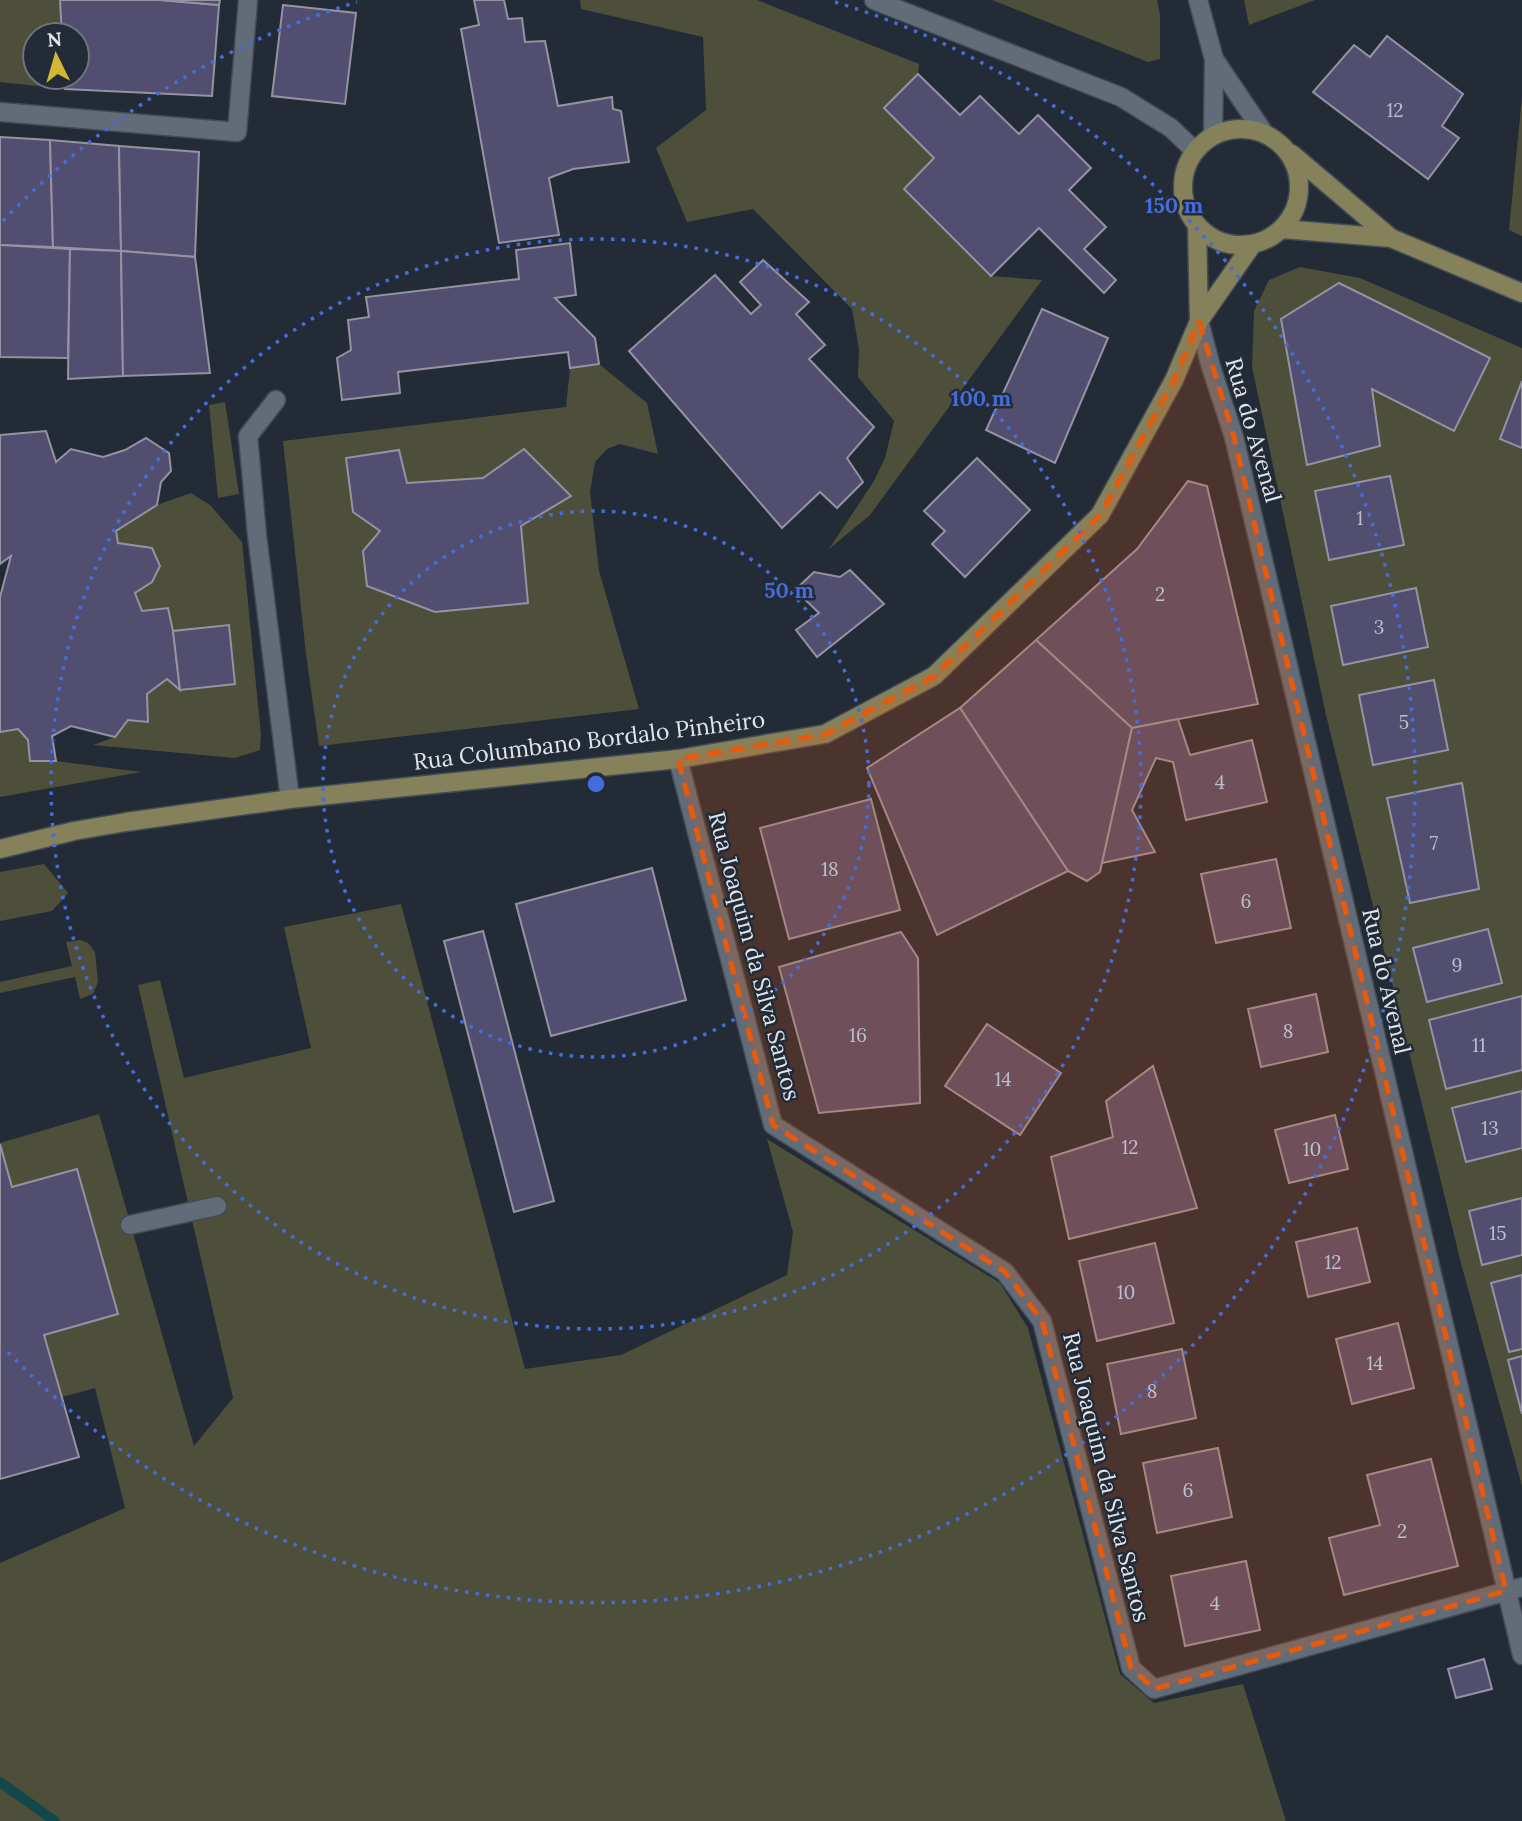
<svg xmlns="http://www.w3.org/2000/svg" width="1522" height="1821" font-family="Lora,serif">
  <rect width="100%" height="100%" fill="#232b36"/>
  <!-- green -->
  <g fill="#4d4f3a" fill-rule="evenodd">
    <path d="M0,0H60L62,35H35V77H64L65,89L0,82Z"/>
    <path d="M580,0H757L919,64L918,74L884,108L934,158L904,189L991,276L1042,280L870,515L829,549L874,481L885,458L894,421L858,377L859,349L852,309L753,209L687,222L656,148L706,110L703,37L581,9Z"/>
    <path d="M992,0H1157L1160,15V59L1148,62Z"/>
    <path d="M1244,0H1315L1249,25Z"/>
    <path d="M1522,96V236L1509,230Z"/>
    <path d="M1300,267L1360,278L1522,348V381L1500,439L1522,448V996L1429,1020L1522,1070V1091L1452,1108L1522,1148V1198L1469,1212L1482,1265L1522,1255V1275L1491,1283L1509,1352L1522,1349V1356L1508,1360L1522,1414V1486L1462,1267L1326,715L1252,367L1254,311L1269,280ZM1339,283L1454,430L1372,389L1380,446L1307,465ZM1390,476L1404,545L1329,560L1315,492ZM1416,588L1428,647L1343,664L1331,606ZM1434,680L1448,749L1374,764ZM1462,783L1479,889L1410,903ZM1488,929L1501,983L1427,1001L1413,948Z"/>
    <path d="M599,364L647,403L658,454L620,444L607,449L595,462L590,492L599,571L639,709L319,746L306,654L283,441L566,407L570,368Z"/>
    <path d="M225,402L239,494L218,498L209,405Z"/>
    <path d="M191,493L210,505L242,542L261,735L260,750L235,758L93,745L115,737L128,720L148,722L147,694L167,679L180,690L235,683L229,626L173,631L168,608L142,611L135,593L152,582L159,566L152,548L118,543L116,531L157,505Z"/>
    <path d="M18,729L28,740L30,761H56L141,772L0,797V732Z"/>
    <path d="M44,864L68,893L52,911L0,921V872Z"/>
    <path d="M401,904L525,1369L621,1355L787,1275L793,1232L767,1139L1000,1283L1028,1328L1120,1674L1154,1703L1243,1684L1286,1821H0V1563L125,1508L95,1388L62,1397L44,1335L118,1313L77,1169L12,1187L0,1143L99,1114L194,1446L233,1398L138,985L160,980L184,1078L311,1048L284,927Z"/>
    <path d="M80,940L88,943L95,952L98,982L93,994L80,999L75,977L0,993V982L72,966L66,942Z"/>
  </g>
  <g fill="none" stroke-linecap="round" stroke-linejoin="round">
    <!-- stream -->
    <path stroke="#12484b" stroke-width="10" d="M0,1782L55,1821"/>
  </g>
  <!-- building -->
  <g fill="#524e6f" stroke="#9593a3" stroke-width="2">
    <path d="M60,0H160L219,5L212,96L65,89L64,77H77V35H62Z"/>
    <path d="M160,0H220L219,5Z"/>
    <path d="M474,0H504L508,19L522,18L525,42L545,41L558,106L612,97L613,109L621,111L629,162L573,169L549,178L559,235L499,243L461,29L479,25Z"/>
    <path d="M283,5L356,13L345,104L272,96Z"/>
    <path d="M1387,36L1463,94L1442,126L1459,138L1428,179L1313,92L1354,45L1370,57Z"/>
    <path d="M918,74L960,115L980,96L1019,134L1038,115L1091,168L1069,190L1106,227L1084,249L1116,280L1104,293L1039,228L991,276L904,189L934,158L884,108Z"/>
    <path d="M0,137L50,140L53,247L0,245Z"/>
    <path d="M50,140L119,146L121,251L53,247Z"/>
    <path d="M119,146L199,152L195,257L121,251Z"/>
    <path d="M570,243L576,295L555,298L595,338L599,364L570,368L568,352L398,372L400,393L342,400L337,358L351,350L348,320L369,317L366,297L519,279L516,250Z"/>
    <path d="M0,245L70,249L68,358L0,357Z"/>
    <path d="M70,249L121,251L123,376L68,379Z"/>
    <path d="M121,251L195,257L210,373L123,376Z"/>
    <path d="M763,260L809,302L796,314L825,345L809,359L874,427L847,458L863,482L837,508L820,492L782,528L629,351L715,275L751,314L761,305L740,282Z"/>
    <path d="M1339,283L1490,358L1454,431L1372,389L1380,446L1307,465L1281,319Z"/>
    <path d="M1042,309L1108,338L1055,463L986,430Z"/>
    <path d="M1522,381V448L1500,439Z"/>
    <path d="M46,431L56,462L71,449L103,457L125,450L146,438L169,453L171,471L161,482L157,505L116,531L118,543L152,548L160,566L152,582L135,593L142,611L168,608L173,631L180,690L167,679L147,694L148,722L128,720L115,737L71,726L52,736L56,761H30L28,740L18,729L0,732V597L11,556L0,564V435Z"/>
    <path d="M524,449L571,496L521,526L528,603L435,612L367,586L363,551L380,531L353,512L346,458L399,450L407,483L483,478Z"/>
    <path d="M977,458L1030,510L965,577L932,544L945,531L924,511Z"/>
    <path d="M1390,476L1404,545L1329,560L1315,491Z"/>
    <path d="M1188,481L1207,486L1258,704L1132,728L1036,640L1137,549Z"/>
    <path d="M850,570L884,604L817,657L796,630L819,613L795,590L814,572L840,577Z"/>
    <path d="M1416,588L1428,647L1343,665L1331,606Z"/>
    <path d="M229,625L235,684L180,690L173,631Z"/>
    <path d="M1036,640L1132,728L1100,872L1087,881L1068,871L960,708Z"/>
    <path d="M1434,680L1448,750L1373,765L1359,695Z"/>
    <path d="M960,708L1068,871L937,935L867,768Z"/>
    <path d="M1178,719L1190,755L1252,740L1267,802L1186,820L1173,762L1156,758L1132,810L1155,852L1102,863L1132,728Z"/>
    <path d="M1462,783L1479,889L1410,903L1387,798Z"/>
    <path d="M871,799L900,910L789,939L760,828Z"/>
    <path d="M1276,859L1291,928L1216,943L1201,874Z"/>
    <path d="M652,868L686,1000L551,1036L516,904Z"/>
    <path d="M1488,929L1502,983L1427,1002L1413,948Z"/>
    <path d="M483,931L554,1201L514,1212L444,941Z"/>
    <path d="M901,932L918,958L920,1103L819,1113L779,967Z"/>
    <path d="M1316,994L1328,1052L1261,1067L1248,1009Z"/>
    <path d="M1522,996V1070L1446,1089L1429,1020Z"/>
    <path d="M987,1024L1061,1073L1020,1135L945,1086Z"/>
    <path d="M1153,1066L1197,1208L1069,1239L1051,1157L1113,1137L1106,1101Z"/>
    <path d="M1522,1091V1148L1466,1162L1452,1108Z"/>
    <path d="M1335,1115L1348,1169L1289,1183L1275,1130Z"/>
    <path d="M0,1144L12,1187L77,1169L118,1314L44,1335L79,1457L0,1479Z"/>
    <path d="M1522,1198V1255L1482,1265L1469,1211Z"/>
    <path d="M1357,1228L1370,1282L1308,1297L1296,1242Z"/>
    <path d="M1155,1243L1174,1323L1097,1341L1079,1261Z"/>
    <path d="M1522,1275V1349L1509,1352L1491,1283Z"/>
    <path d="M1398,1323L1414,1388L1352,1404L1336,1339Z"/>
    <path d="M1182,1349L1196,1418L1121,1434L1107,1364Z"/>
    <path d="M1522,1356V1414L1508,1360Z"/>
    <path d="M1218,1448L1232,1517L1157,1533L1143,1463Z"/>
    <path d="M1431,1459L1458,1566L1344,1595L1329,1538L1380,1525L1367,1475Z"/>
    <path d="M1246,1561L1260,1630L1185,1646L1171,1576Z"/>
    <path d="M1484,1659L1492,1689L1456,1698L1448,1669Z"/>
  </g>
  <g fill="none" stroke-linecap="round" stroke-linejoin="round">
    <!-- lane casing -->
    <g stroke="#434a53" stroke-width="21">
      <path id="lane" d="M276,400L248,436L257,535L290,799"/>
    </g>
    <!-- street casing -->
    <g stroke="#434a53" stroke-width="21">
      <g id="street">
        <path d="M874,0L1121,97L1171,128L1195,151"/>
        <path d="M1198,0L1214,59L1213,135"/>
        <path d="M1214,59L1264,133"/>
        <path d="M0,112L237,132L248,0"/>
        <path d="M1199,321L1211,367L1234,437L1522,1655"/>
        <path d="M678,759L773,1125L1005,1272L1042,1321L1131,1668L1154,1689L1522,1587"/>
        <path d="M130,1225L217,1206"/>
      </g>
    </g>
    <!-- secondary casing -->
    <g stroke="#434a53" stroke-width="21">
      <g id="secondary">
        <circle cx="1241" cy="187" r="58"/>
        <path d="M1292,154L1391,238L1522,293"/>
        <path d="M1197,225L1199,321"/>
        <path d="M1282,229L1391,238"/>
        <path d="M0,849L74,831L126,822L290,799L678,759L825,734L934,676L1100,515L1174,380L1199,321L1252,245"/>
      </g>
    </g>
    <!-- lane -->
    <use href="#lane" stroke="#626c79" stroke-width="18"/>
    <!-- street -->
    <use href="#street" stroke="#626c79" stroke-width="18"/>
    <!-- secondary -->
    <use href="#secondary" stroke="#84815b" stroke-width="18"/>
  </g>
  <!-- marked area -->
  <path fill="#e8590c" fill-opacity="0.2" stroke="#e8590c" stroke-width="5" stroke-dasharray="14 9" stroke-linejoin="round" d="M1199,321L1234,437L1506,1591L1154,1689L1131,1668L1042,1321L1005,1272L773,1125L678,759L825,734L934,676L1100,515L1174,380Z"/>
  <!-- distance rings -->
  <g fill="none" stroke="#446cdc" stroke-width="3.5" stroke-dasharray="3.5 7">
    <circle cx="596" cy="784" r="273"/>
    <circle cx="596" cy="784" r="545"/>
    <path d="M3 221A818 818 0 0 1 357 2M835 2A818 818 0 1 1 3 1347"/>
  </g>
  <g text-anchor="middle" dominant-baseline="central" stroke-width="5" stroke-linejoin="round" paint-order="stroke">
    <!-- number labels -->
    <g font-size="19" fill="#bcbfcd">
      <text x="1395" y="110">12</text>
      <text x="1360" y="518">1</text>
      <text x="1160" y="594">2</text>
      <text x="1379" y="627">3</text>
      <text x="1404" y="722">5</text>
      <text x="1220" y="782">4</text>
      <text x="1434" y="843">7</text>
      <text x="830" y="869">18</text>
      <text x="1246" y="901">6</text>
      <text x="1457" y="965">9</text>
      <text x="1288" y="1031">8</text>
      <text x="858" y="1035">16</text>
      <text x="1479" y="1045">11</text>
      <text x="1003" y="1079">14</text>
      <text x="1490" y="1128">13</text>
      <text x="1130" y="1147">12</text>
      <text x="1312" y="1149">10</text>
      <text x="1498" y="1233">15</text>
      <text x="1333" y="1262">12</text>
      <text x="1126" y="1292">10</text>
      <text x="1375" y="1363">14</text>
      <text x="1152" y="1391">8</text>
      <text x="1188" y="1490">6</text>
      <text x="1402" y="1531">2</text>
      <text x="1215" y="1603">4</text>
    </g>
    <!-- street labels -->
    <g font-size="23" fill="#dfe5ec" stroke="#232b36">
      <text transform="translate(1254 430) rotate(74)">Rua do Avenal</text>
      <text transform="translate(589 740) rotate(-7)">Rua Columbano Bordalo Pinheiro</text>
      <text transform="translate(755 956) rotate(75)">Rua Joaquim da Silva Santos</text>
      <text transform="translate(1387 981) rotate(77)">Rua do Avenal</text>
      <text transform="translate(1107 1477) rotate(76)">Rua Joaquim da Silva Santos</text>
    </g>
  </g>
  <circle cx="596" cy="784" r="10" fill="#446cdc" stroke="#232b36" stroke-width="3.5"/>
  <g font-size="21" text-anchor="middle" font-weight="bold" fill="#446cdc" stroke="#232b36" stroke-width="5" stroke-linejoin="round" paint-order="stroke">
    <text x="1174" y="213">150 m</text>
    <text x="981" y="406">100 m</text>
    <text x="789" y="598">50 m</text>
  </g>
  <!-- north arrow -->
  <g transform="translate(56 56) rotate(355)"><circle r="33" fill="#232b36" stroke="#6e757f" stroke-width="2"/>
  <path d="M0-5L12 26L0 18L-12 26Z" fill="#d3b635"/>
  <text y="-10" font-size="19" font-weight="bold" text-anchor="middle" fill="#dfe5ec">N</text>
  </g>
</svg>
